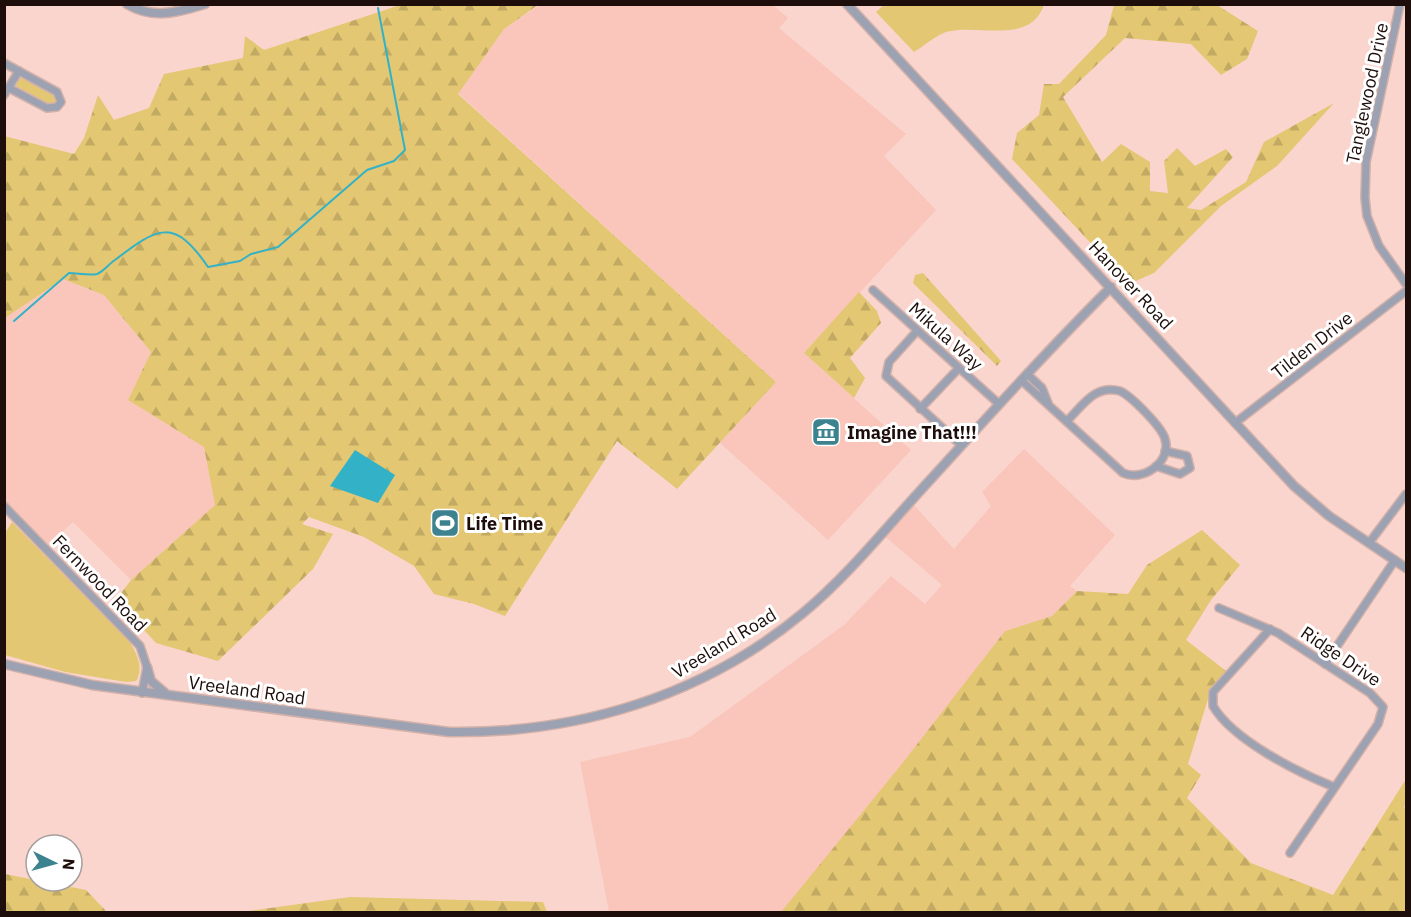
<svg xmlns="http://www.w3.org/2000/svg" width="1411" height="917" font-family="'IBM Plex Sans',sans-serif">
  <defs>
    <pattern id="forest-firs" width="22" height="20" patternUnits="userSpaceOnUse" patternTransform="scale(1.5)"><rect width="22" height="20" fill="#e3c773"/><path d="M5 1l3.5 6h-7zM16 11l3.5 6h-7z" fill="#c2aa62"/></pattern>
  </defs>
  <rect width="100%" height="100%" fill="#fad5cd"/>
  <!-- built -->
  <g fill="#fac5ba">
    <path d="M540,5H773L788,18L779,28L906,134L884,156L936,210L804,353L911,450L828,540L720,443L776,382L458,93L504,29Z"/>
    <path d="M63,279L104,295L151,352L128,400L204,447L215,505L131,580L73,522L45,548L5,507V318Z"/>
    <path d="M1024,449L1115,535L1070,586L1077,591L1052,616L1005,631L902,765L781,912H609L580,762L690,737L844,625L891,576L925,604L942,585L881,533L911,502L954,549L991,506L982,492Z"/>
  </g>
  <!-- green -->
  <g fill="#e3c773">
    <path d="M884,5V4L1044,5C1029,46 979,23 946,32C935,36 924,46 914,52L876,12Z"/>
    <path d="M20,76L58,98L53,106L16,86Z"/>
    <path d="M12,522L130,642C137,654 144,669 136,681L126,682L65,672L5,655V533Z"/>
  </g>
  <!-- forest -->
  <g fill="url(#forest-firs)">
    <path d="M400,5H538L504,29L458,94L776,382L677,489L617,441L505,616L474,604L434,594L414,566L364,537L309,517L302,524L333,534L313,569L218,661L156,643L116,600L131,580L215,505L204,447L128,400L151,352L104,295L63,279L5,318L4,136L74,154L84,138L98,95L114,120L149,108L164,74L243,58L245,36L264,50Z"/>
    <path d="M1114,5H1217L1258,31L1247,59L1221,75L1191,44L1125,38L1063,97L1102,162L1121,144L1150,162V191L1168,193L1164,161L1177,148L1195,166L1226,149L1233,157L1187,208L1201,210L1246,182L1264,142L1334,103L1277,166L1221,206L1154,273L1129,284L1012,159L1017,133L1039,115L1044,84H1059L1106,35Z"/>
    <path d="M923,273L1001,361L997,366L913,283L915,275Z"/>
    <path d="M859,292L877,311L881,323L850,358L865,378L854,398L804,353Z"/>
    <path d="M1202,530L1240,565L1211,600L1186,640L1230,674L1208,699L1188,764L1201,775L1187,798L1251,863L1333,895L1406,779V803L1404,807L1406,809V912H781L901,765L1005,631L1052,616L1077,591L1128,594L1147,565Z"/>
    <path d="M5,874L86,890L107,912H5Z"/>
    <path d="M350,897L543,902L547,912H122L248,911Z"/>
  </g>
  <!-- water -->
  <path fill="#33b2c7" d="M355,450L395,475L378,503L330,486Z"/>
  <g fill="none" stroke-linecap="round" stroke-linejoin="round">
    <!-- stream -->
    <path stroke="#33b2c7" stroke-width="2" d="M14,321L69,273C77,273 89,276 97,274C103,272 110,263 115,260C158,227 174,217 208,267L240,261L251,254L278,247L367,170L394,161L405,150L378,8"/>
    <!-- minor casing -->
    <g stroke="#d2b1aa" stroke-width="10">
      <g id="minor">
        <path d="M1400,4L1366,162L1365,198L1367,216L1379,246L1406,284"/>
        <path d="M4,63L57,92L61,102L57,107L47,108L9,88"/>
        <path d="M4,95L19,71"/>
        <path d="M873,290L999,404"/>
        <path d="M917,331L889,362L886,376L961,445"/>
        <path d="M1027,374L1042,388L1048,403"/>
        <path d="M1021,380L1123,473C1143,482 1172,462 1165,439C1162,427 1131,396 1120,391C1095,384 1083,405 1068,420"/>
        <path d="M920,409L959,368"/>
        <path d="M1235,423L1406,291"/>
        <path d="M1156,466L1180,474L1190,468L1187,456L1165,451"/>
        <path d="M4,506L140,646L147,667L142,693"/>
        <path d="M1369,543L1406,494"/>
        <path d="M1219,608L1278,633L1370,693L1383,707L1378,724L1290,853"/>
        <path d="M1270,629L1213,692V706C1233,740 1297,772 1334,787"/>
        <path d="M1325,664L1395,560"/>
      </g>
    </g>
    <!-- tertiary casing -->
    <g stroke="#d2b1aa" stroke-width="11">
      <g id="tertiary">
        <path d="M127,4C154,20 178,12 205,4"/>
        <path d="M847,4L1294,486L1329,516L1406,568"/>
        <path d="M4,664L92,685L449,732C578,734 703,696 803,613C850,574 889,524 931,479C990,414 1049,349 1111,287"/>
        <path d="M147,667L151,681L165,693"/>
      </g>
    </g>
    <!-- minor -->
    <use href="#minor" stroke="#9ca2b2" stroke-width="7"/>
    <!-- tertiary -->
    <use href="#tertiary" stroke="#9ca2b2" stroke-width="8"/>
  </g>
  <!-- icons -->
  <defs>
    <g id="museum-square" transform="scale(1.5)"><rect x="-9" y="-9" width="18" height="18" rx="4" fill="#3d828f" stroke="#fff"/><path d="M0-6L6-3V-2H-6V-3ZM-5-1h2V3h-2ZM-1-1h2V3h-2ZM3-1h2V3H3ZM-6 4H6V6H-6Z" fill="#fff"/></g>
    <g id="stadium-square" transform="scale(1.5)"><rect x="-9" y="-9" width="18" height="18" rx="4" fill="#3d828f" stroke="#fff"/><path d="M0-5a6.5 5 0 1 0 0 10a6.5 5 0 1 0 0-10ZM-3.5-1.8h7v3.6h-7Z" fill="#fff"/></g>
  </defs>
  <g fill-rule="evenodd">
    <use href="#museum-square" x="826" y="432"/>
    <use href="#stadium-square" x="445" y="523"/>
  </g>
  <g text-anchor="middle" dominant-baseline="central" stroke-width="6" stroke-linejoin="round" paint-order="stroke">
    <!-- street labels -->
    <g font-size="18" fill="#1d0e0b" stroke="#fff">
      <text transform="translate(1367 93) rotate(-78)">Tanglewood Drive</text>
      <text transform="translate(1131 285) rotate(47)">Hanover Road</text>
      <text transform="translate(946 336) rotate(42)">Mikula Way</text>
      <text transform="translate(1312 345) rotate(-38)">Tilden Drive</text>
      <text transform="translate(100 583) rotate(46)">Fernwood Road</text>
      <text transform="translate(724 643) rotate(-31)">Vreeland Road</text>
      <text transform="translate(1341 656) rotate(34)">Ridge Drive</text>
      <text transform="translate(247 690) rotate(8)">Vreeland Road</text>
    </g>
    <!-- poi labels -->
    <g font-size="18" font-weight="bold" fill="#1d0e0b" stroke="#fff" text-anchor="start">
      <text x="847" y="432">Imagine That!!!</text>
      <text x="466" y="523">Life Time</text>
    </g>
  </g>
  <!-- border -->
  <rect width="1411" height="917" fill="none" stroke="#1d0e0b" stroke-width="12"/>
  <!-- north arrow -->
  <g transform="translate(54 863) rotate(95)"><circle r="28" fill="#ffffff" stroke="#a59f9d" stroke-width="1.5"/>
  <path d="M0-4.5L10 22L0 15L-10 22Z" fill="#3d828f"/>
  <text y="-9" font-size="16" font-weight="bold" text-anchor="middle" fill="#1d0e0b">N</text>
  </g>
</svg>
